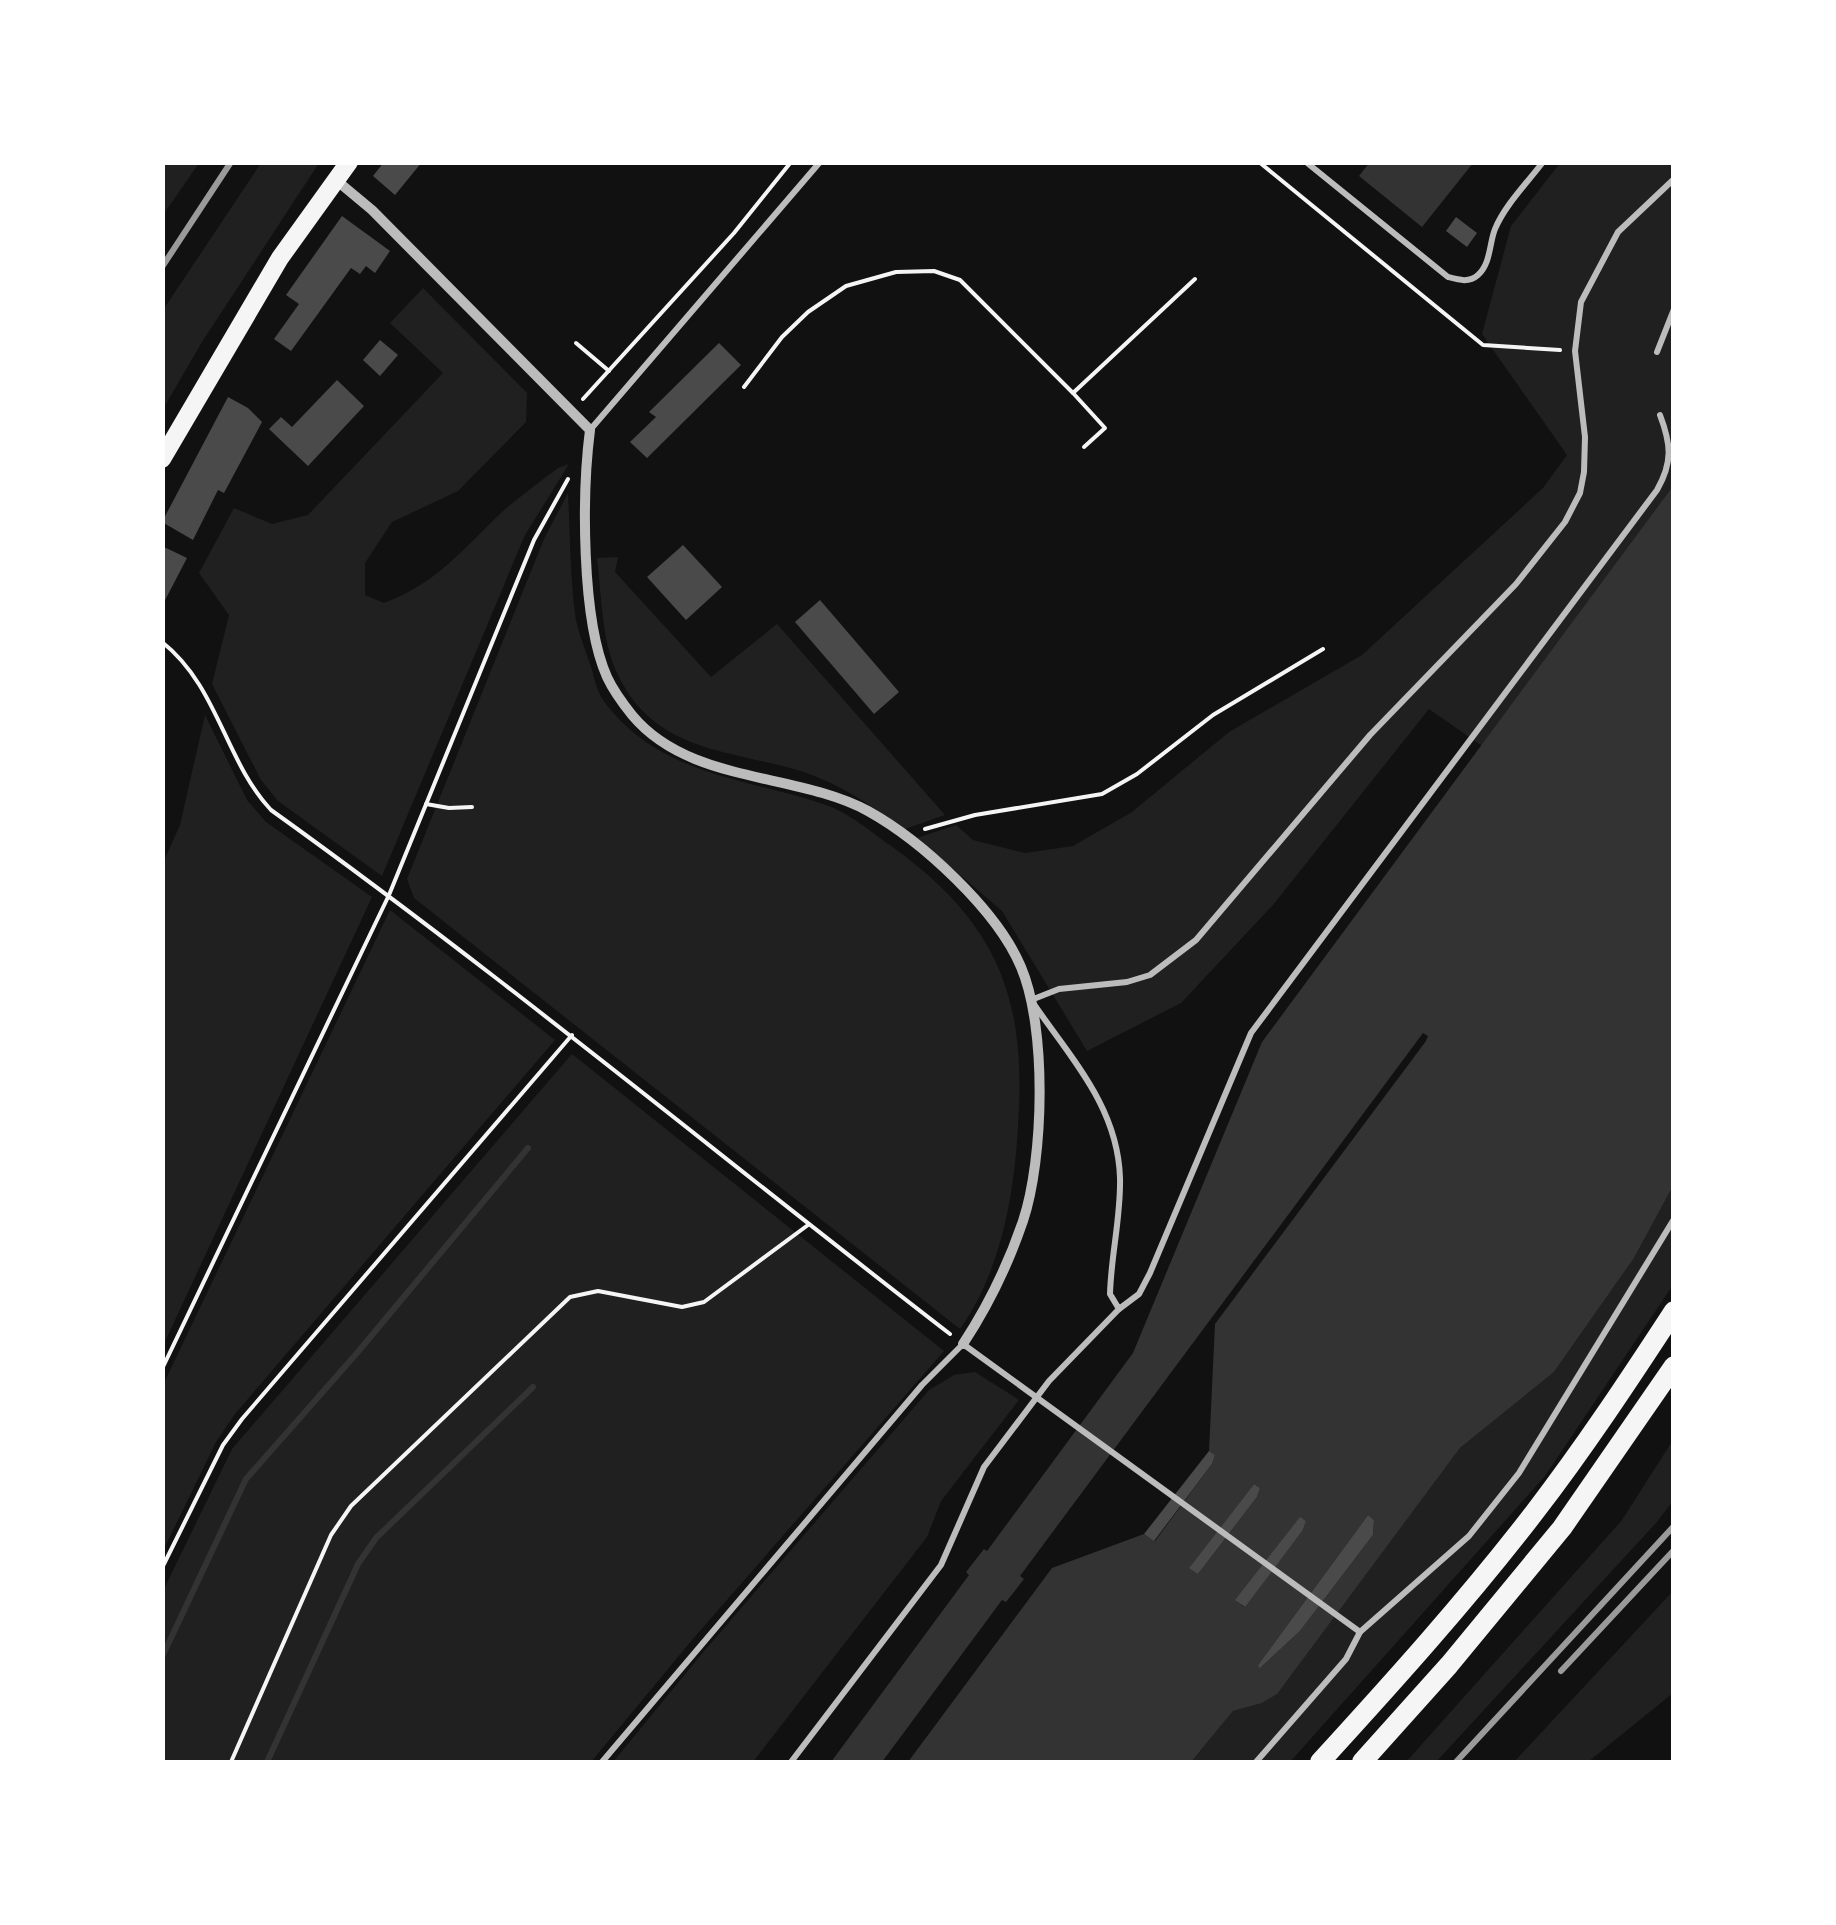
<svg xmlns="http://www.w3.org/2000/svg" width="1836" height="1925" font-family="'Playfair Display',serif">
  <rect width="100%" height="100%" fill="#111"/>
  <!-- green -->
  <g fill="#202020">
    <path d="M163,162L199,163L163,215L162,163Z"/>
    <path d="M261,163H319L202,342L163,409V310Z"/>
    <path d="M1560,163H1673V486L1482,746L1429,709L1273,905L1181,1003L1087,1051L1002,911L917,838L956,825L973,840L1025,853L1073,846L1132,812L1229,732L1362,655L1543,488L1567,455L1482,334L1511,226Z"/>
    <path d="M423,288L527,393L526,422L458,491L392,522L365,563V595L384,603C437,583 462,550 502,512C520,496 540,482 558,468L569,464L525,535L382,876L278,801L261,780L212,684L229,615L199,573L234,508L272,524L308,515L443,373L390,323Z"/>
    <path d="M568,493C570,532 570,574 575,614C577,630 585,648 590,664C594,675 596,690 603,700C658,775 742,777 823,804C849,812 872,833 894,848C990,918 1024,988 1019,1106C1016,1183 1005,1265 960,1329L414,898L407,879L544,539Z"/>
    <path d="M618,557L615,572L711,677L777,624L945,815L905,829C869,804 833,779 790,768C724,750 656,749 620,679C601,644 602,597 597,558Z"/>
    <path d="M205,715L247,800L266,822L372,897L163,1346V863L180,825Z"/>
    <path d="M390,910L555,1040L235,1414L216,1442L163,1551V1385Z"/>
    <path d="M572,1054L944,1351L692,1640L591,1762H163L162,1593L232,1449Z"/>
    <path d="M1673,1186V1285L1545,1476L1290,1762H1191L1233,1711L1262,1703L1277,1693L1460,1448L1554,1372L1634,1258Z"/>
    <path d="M975,1372L1019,1400L941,1501L927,1537L753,1762H613L705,1650L929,1390L954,1375Z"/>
    <path d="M1673,1440V1501L1656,1523L1436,1762H1406L1622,1520Z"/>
    <path d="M1673,1591V1693L1588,1762H1514Z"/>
  </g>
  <!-- water -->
  <g fill="#333" fill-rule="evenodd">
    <path d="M1370,162H1473V163L1422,227L1359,176Z"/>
    <path d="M1673,486V1186L1634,1258L1554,1372L1460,1448L1277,1694L1262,1703L1233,1711L1191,1762H908L1052,1568L1144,1534L1155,1541L1212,1464L1215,1455L1209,1451L1215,1324L1426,1041L1428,1036L1423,1033L1020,1576L1024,1579L1006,1602L1002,1600L882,1762H831L969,1575L966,1572L984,1549L987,1551L1133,1353L1262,1042ZM1254,1484L1260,1488L1257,1497L1198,1574L1190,1567ZM1368,1515L1374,1520L1373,1535L1300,1631L1259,1669L1258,1665ZM1300,1518L1306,1521L1303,1530L1244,1607L1236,1600Z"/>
  </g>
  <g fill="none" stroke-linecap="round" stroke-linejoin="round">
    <!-- stream -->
    <g stroke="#333" stroke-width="6">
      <path d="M162,1657L246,1479L357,1353L528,1148"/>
      <path d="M267,1762L358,1564L376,1538L533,1387"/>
    </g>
  </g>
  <!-- building -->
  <g fill="#4a4a4a">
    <path d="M384,162H422L395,195L373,176Z"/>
    <path d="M342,216L390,251L375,273L366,266L360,274L351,268L291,351L274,339L299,304L286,295Z"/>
    <path d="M1456,217L1477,233L1467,247L1446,231Z"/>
    <path d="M380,340L398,355L380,376L363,360Z"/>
    <path d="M719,343L741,365L647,458L630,442L656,417L649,412Z"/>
    <path d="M337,380L364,406L308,466L269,429L281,417L292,427Z"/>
    <path d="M228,397L248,408L262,422L224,493L218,490L193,540L162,522Z"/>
    <path d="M683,545L722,587L686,620L647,577Z"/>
    <path d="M162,546L187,558L162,606Z"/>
    <path d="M820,600L899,692L874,714L795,622Z"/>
    <path d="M1209,1451L1215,1455L1212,1464L1154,1541L1144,1534Z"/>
    <path d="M1254,1484L1260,1488L1257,1497L1198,1574L1189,1568Z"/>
    <path d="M1368,1515L1374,1520L1373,1535L1300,1631L1259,1669L1258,1665Z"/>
    <path d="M1300,1517L1306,1521L1303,1530L1245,1607L1235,1600Z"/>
  </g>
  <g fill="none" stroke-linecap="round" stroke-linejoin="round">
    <!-- path -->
    <g stroke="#f5f5f5" stroke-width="4">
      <path d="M1259,162L1483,345L1560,350"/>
      <path d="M576,343L609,371"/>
      <path d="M744,387L782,337L808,312L846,286L896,272L934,271L960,280L1073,393L1195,279"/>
      <path d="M1073,393L1105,428L1084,447"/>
      <path d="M583,399L734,233L791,162"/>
      <path d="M162,642C218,686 225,761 271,810C504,977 724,1160 950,1334"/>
      <path d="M426,804L449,808L472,807"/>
      <path d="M925,829L975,815L1102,794L1137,774L1213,715L1323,649"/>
      <path d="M162,1369L389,895L534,540L568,479"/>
      <path d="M162,1568L223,1445L242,1419L572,1035"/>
      <path d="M231,1762L331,1535L351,1506L570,1297L598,1291L682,1307L704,1302L808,1225"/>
    </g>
    <!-- service -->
    <g stroke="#bcbcbc" stroke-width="6">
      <path d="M1306,162L1448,277C1459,280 1469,283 1478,275C1491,263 1489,244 1495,229C1505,205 1527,183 1543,162"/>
      <path d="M1657,352L1674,309"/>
      <path d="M1660,415C1671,444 1673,462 1657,490L1251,1033L1150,1273L1139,1294L1119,1309L1110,1294C1111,1255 1121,1217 1120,1178C1118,1106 1069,1056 1031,1000L1059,989L1127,982L1150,975L1196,940L1370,735L1516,584L1565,522L1580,493L1584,472L1585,437L1575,351L1581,302L1618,232L1674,179"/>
      <path d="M590,430L820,162"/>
      <path d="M602,1762L922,1385L963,1344L1360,1632"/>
      <path d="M791,1762L941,1565L984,1467L1049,1381L1119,1309"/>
      <path d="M1256,1762L1346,1659L1360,1632L1469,1536L1519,1473L1674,1219"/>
    </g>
    <!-- minor -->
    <path stroke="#bcbcbc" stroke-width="10" d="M336,180L372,210L590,430C582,492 581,619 607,677C613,690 624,705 632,715C689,784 796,772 868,811C922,841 997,910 1021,967C1047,1028 1044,1158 1023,1221C1008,1265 988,1306 963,1344"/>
    <!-- primary -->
    <path stroke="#f5f5f5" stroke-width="18" d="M162,459L280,258L349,162"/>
    <!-- motorway -->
    <g stroke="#f5f5f5" stroke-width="20">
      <path d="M1320,1762C1394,1681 1467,1600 1534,1513C1584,1448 1629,1380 1674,1311"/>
      <path d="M1362,1762L1449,1665L1562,1528L1674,1366"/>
    </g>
    <!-- rail -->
    <g stroke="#9a9a9a" stroke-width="6">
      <path d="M162,267L231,162"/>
      <path d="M1561,1671L1674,1550"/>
      <path d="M1456,1762L1674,1526"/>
    </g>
  </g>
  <!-- border -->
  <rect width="1836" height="1925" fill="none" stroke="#ffffff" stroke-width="330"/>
</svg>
